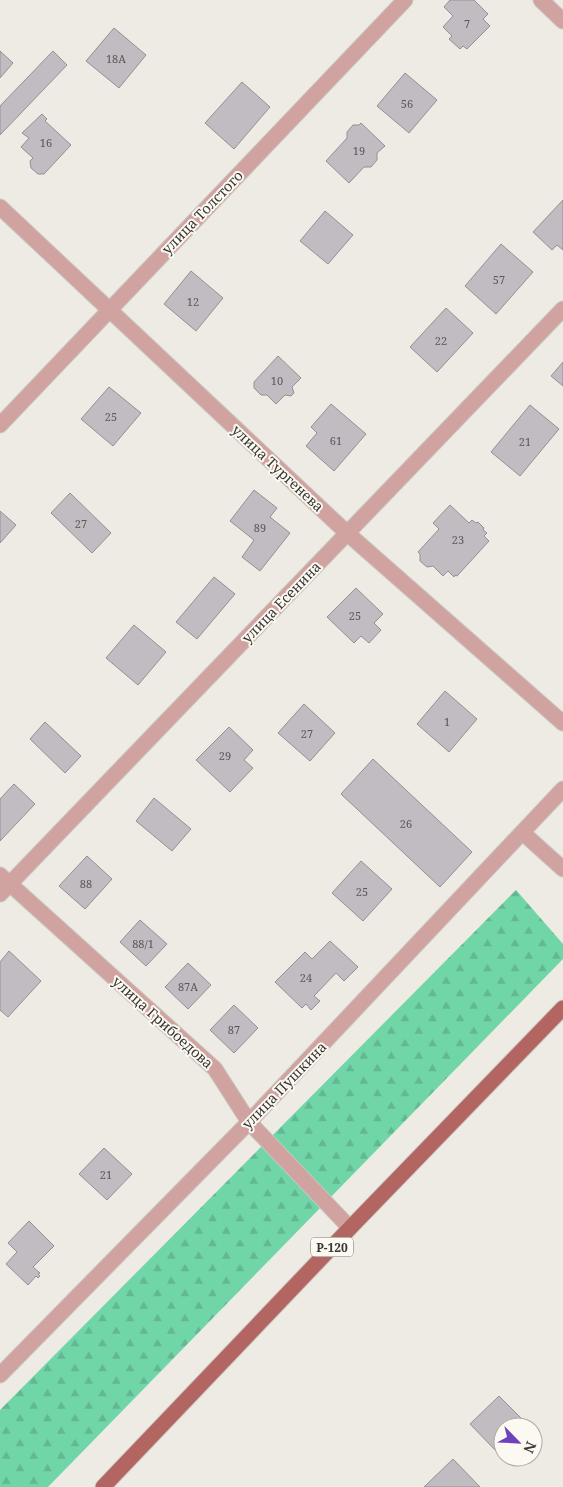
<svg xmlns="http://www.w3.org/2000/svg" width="563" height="1487" font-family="'Noto Serif',serif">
  <defs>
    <pattern id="forest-firs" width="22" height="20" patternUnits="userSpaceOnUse" patternTransform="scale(1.25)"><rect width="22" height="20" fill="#70d6a8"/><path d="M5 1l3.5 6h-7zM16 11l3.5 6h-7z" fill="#62b891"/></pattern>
  </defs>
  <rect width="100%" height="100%" fill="#eeebe4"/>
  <!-- forest -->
  <path fill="url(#forest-firs)" d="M516,890L563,944V959L48,1487H0V1410Z"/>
  <!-- building -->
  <g fill="#c1bcc2" stroke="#948f95">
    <path d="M450,0H474L488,14L483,19L490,26L467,49L463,46L460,49L449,39L452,36L443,27L453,16L444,7Z"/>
    <path d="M114,28L146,55L119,88L86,61Z"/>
    <path d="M0,51L13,63L0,78Z"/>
    <path d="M53,51L67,65L0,135V106Z"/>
    <path d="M405,73L437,100L409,133L377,106Z"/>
    <path d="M242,82L270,107L234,149L205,123Z"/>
    <path d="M42,114L47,119L45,121L71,145L44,174H38L31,168L30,161L33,158L21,147L29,138L22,133Z"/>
    <path d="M361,123L385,146L377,153V160L371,167H364L349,183L326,161L347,138V132L353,125H359Z"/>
    <path d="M563,200V250L557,245L552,250L533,232Z"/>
    <path d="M325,211L353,235L328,264L300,241Z"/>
    <path d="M501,244L533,272L496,314L465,286Z"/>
    <path d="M191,271L223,298L196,331L164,304Z"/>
    <path d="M446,308L473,333L437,372L410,347Z"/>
    <path d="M278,356L301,378L292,387L294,393L291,396L285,395L276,404L267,395H261L254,388V382Z"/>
    <path d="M563,362V386L551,376Z"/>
    <path d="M109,387L141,413L113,446L81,419Z"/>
    <path d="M331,404L366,434L334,471L306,446L317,433L311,427Z"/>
    <path d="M530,405L559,429L520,476L491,452Z"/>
    <path d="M254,490L277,508L270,517L290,533L260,571L242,557L254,540L230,521Z"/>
    <path d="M70,493L111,533L92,553L51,513Z"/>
    <path d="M450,505L469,523L472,520L476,523L478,522L484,528L483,530L487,533L484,536L489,541L457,576L455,575L454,577L448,571L443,576L433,566L427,567L420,561V554L418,552L439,529L433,523Z"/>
    <path d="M0,511L16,525L0,543Z"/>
    <path d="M214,577L235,594L197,639L176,622Z"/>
    <path d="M356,588L383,614L374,623L381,630L369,643L361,636L354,643L327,617Z"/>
    <path d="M134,625L166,652L138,685L106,658Z"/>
    <path d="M445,691L477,719L449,752L417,724Z"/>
    <path d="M304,704L335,733L310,761L278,733Z"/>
    <path d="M45,722L81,756L65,773L30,739Z"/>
    <path d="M229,727L253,750L244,760L253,768L230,792L196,760Z"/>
    <path d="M373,759L472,852L440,887L341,794Z"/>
    <path d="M14,784L35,804L0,841V799Z"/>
    <path d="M154,798L191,829L172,851L136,821Z"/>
    <path d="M87,856L112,879L85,909L59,886Z"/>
    <path d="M361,861L392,889L363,921L332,893Z"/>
    <path d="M140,920L167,944L146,966L120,942Z"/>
    <path d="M330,941L358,967L344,981L336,973L314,996L320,1001L311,1010L306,1004L302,1008L275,982L305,952L312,959Z"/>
    <path d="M9,951L41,981L8,1017L0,1010V962Z"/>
    <path d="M188,963L211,985L188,1009L165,987Z"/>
    <path d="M234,1005L258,1028L234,1053L210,1030Z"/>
    <path d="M104,1148L132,1174L107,1200L79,1174Z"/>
    <path d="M29,1221L54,1246L33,1267L40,1273L38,1274L40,1276L38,1278L36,1276L28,1285L6,1264L17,1252L8,1243Z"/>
    <path d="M499,1396L527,1424L523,1427H503V1446L497,1452L470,1424Z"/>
    <path d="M453,1459L480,1487H424Z"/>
  </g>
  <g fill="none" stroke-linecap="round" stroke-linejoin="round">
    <!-- minor casing -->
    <g stroke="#cac7c1" stroke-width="17">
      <g id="minor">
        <path d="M541,0L563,21"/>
        <path d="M0,207L347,533L563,723"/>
        <path d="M0,425L405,0"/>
        <path d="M523,833L563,869"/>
        <path d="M0,875L215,1069L249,1122L350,1228"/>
        <path d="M0,894L563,309"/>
        <path d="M0,1375L249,1122L563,789"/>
      </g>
    </g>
    <!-- major casing -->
    <g stroke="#cac7c1" stroke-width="17">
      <path id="major" d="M103,1487L350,1228L563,1008"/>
    </g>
    <!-- minor -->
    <use href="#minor" stroke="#d0a3a0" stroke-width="15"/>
    <!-- major -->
    <use href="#major" stroke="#b26561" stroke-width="15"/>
  </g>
  <g text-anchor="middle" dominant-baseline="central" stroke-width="4" stroke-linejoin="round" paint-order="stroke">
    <!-- number labels -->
    <g font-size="11" fill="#5a5858">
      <text x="467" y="23">7</text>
      <text x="116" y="58">18А</text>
      <text x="407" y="103">56</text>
      <text x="46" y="142">16</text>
      <text x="359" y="150">19</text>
      <text x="499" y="279">57</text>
      <text x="193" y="301">12</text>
      <text x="441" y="340">22</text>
      <text x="277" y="380">10</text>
      <text x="111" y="416">25</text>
      <text x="336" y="440">61</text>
      <text x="525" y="441">21</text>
      <text x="81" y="523">27</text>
      <text x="260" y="527">89</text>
      <text x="458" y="539">23</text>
      <text x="355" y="615">25</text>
      <text x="447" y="721">1</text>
      <text x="307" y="733">27</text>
      <text x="225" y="755">29</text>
      <text x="406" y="823">26</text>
      <text x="86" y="883">88</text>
      <text x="362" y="891">25</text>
      <text x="143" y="943">88/1</text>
      <text x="306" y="977">24</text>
      <text x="188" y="986">87А</text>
      <text x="234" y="1029">87</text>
      <text x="106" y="1174">21</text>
    </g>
    <!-- shield labels -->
    <rect fill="#fbf9f1" stroke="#72716d" stroke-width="1" x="311" y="1237.5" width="42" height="19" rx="4"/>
    <g font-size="12" font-weight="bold" fill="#383734">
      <text x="332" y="1247">Р-120</text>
    </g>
    <!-- street labels -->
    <g font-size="14" fill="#383734" stroke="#fbf9f1">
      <text transform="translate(202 212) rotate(-46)">улица Толстого</text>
      <text transform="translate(278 468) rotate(43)">улица Тургенева</text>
      <text transform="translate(281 602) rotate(-46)">улица Есенина</text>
      <text transform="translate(163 1022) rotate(42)">улица Грибоедова</text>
      <text transform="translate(284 1085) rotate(-46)">улица Пушкина</text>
    </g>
  </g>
  <!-- north arrow -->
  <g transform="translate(518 1442) rotate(114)"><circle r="24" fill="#fbf9f1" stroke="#adaba5"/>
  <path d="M0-4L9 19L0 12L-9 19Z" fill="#6d41b9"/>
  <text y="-8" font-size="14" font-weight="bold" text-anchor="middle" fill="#383734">N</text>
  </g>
</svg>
